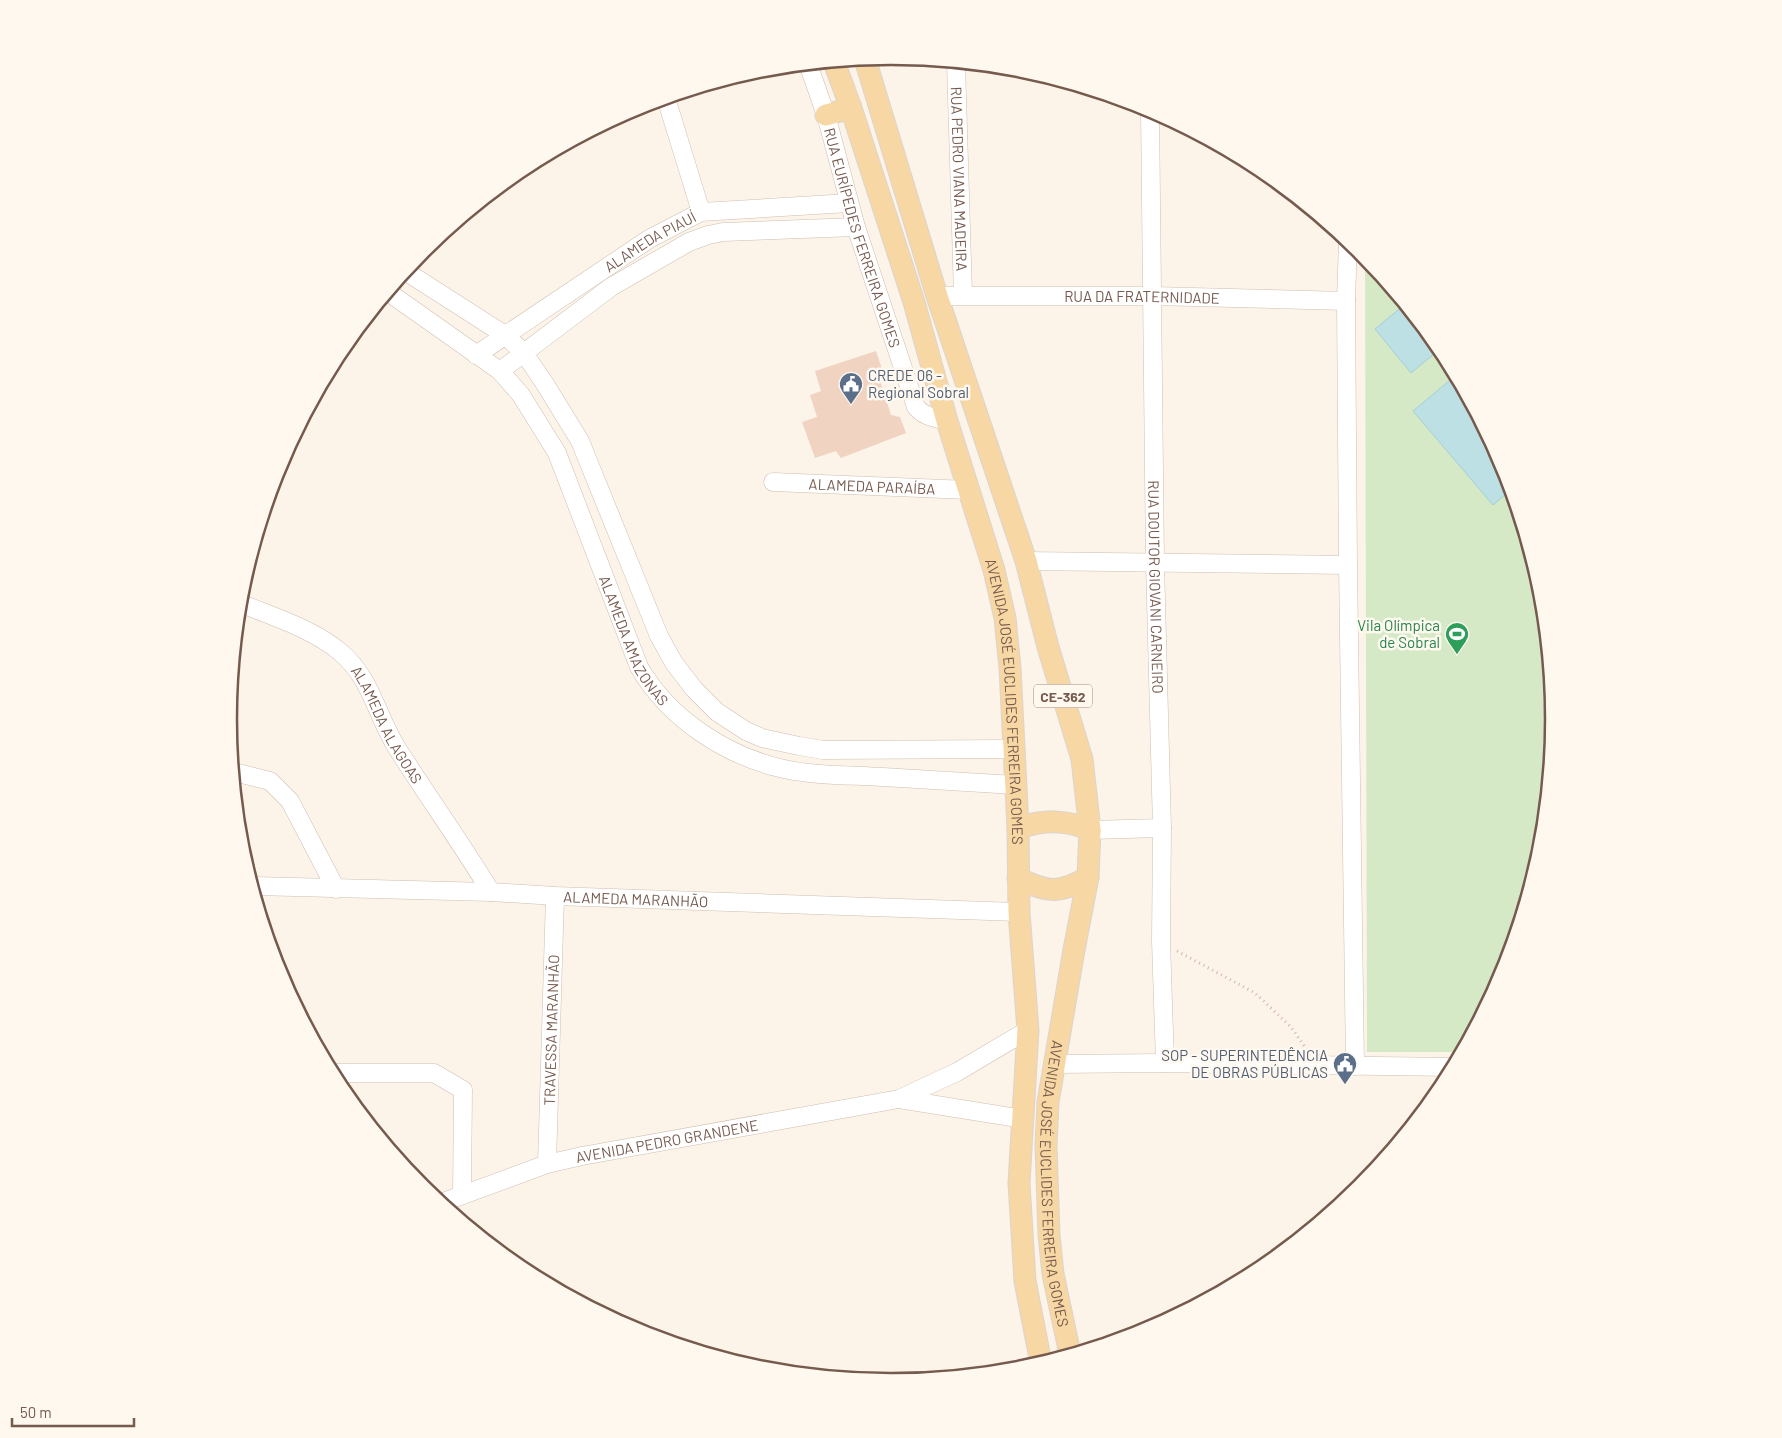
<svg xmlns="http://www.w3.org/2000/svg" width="1782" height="1438" font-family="Barlow,sans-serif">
  <rect width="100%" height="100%" fill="#fcf4e8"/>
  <!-- green -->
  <path fill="#d5e9c7" d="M1365,257L1442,351L1503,466L1541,590L1554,719L1541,849L1503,973L1461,1052H1367Z"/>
  <!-- water -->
  <g fill="#bde0e5" stroke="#a4cfd6">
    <path d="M1404,305L1440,349L1411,373L1375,329Z"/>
    <path d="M1455,376L1503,466L1511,490L1493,505L1413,411Z"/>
  </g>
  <!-- building -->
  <path fill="#f0d3c1" d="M876,351L882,369L877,371L891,415L900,417L906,433L841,458L836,451L815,458L802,422L817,417L810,395L821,391L815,371Z"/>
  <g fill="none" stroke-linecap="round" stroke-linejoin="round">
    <!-- minor casing -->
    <g stroke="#cfbeb1" stroke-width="19">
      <g id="minor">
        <path id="s1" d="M956,63L963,295"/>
        <path id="s2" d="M808,64L826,115L856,227L916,407C924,417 936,418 947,421"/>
        <path d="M666,98L701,212"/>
        <path id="s3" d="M1150,109L1155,563L1162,828L1161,941L1165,1063"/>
        <path d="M1348,241L1346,301L1348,565L1355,1066"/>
        <path d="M405,271L505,335L524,353L545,384L580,441L659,636L674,663L694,689L717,712L746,731L762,738L799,746L823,750L1013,749"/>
        <path id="s4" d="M388,292L500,371L521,395L557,453L639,667C669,719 726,756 784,769C816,776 850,775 883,777C927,780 971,782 1015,785"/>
        <path id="s5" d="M937,296H1153L1346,301"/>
        <path id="s6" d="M476,355L649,239L701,212L849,203"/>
        <path d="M500,371L611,287L689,242L708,235L723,232L856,227"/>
        <path id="s7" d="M773,482L969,490"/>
        <path d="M1026,561L1348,565"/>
        <path id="s8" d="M240,603C273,617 311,628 339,651C372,678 376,715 397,748C428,797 461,843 491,892"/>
        <path d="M234,772L270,781L290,801L336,889"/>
        <path d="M1090,830L1162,828"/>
        <path id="s9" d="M252,886L491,892L555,896L1019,912"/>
        <path d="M1055,1064L1165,1063L1453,1067"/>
        <path d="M332,1073H434L463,1090L462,1195"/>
        <path d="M899,1099L1023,1119"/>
        <path id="s10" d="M547,1164L555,896"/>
        <path id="s11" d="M441,1203L547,1164L582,1156L899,1099L957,1072L1028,1030"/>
      </g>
    </g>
    <!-- major casing -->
    <g stroke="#dbd4d1" stroke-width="23">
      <g id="major">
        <path id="s12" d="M865,59L937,296L1026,561L1048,647L1082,759L1090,830L1088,877L1074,950L1048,1102L1046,1145L1049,1235L1053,1274L1070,1354"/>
        <path id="s13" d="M834,62L851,108L914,302L947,421L994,570L1005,618L1010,668L1018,828L1019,912L1028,1030L1019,1183L1025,1281L1041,1363"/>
        <path d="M826,115L851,108"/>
        <path d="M1018,828C1043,820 1065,819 1090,830"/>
        <path d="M1018,878C1047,893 1060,894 1088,877"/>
      </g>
    </g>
    <!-- path -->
    <path stroke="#d5b6a4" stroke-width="3" stroke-dasharray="1 4" stroke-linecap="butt" d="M1177,951L1255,993L1291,1027L1307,1050"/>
    <!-- minor -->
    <use href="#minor" stroke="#fff" stroke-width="18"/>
    <!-- major -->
    <use href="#major" stroke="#f7d7a4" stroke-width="21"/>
  </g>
  <!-- icons -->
  <defs>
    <g id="civic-pin" transform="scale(1.25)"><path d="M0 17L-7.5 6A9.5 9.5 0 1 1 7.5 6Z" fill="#5c6f8a" stroke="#fef8ef"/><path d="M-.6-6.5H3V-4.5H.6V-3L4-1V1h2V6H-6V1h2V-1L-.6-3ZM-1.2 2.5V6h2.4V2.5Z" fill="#fff"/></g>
    <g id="stadium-pin" transform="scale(1.25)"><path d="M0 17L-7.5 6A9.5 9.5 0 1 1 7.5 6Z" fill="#2e9e5b" stroke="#fef8ef"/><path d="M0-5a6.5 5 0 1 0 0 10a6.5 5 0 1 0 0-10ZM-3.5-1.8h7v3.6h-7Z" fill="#fff"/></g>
  </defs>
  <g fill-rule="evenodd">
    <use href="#civic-pin" x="851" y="384"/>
    <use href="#stadium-pin" x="1457" y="634"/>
    <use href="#civic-pin" x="1345" y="1064"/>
  </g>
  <g text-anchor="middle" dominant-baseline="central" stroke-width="5" stroke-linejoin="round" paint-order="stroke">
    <!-- shield labels -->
    <rect fill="#fef8ef" stroke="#9e897e" stroke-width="1" x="1034" y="684.5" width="58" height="23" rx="4"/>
    <g font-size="14" font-weight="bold" fill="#755a4d">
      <text x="1063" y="696">CE-362</text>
    </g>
    <!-- street labels -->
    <g font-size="15" fill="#755a4d" stroke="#fef8ef">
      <text stroke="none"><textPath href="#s1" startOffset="116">RUA PEDRO VIANA MADEIRA</textPath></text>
      <text stroke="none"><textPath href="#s2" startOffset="182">RUA EURÍPEDES FERREIRA GOMES</textPath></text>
      <text stroke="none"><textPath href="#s6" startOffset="208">ALAMEDA PIAUÍ</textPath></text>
      <text stroke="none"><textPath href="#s5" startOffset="205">RUA DA FRATERNIDADE</textPath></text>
      <text stroke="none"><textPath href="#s7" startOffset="99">ALAMEDA PARAÍBA</textPath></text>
      <text stroke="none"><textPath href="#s3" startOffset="478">RUA DOUTOR GIOVANI CARNEIRO</textPath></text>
      <text stroke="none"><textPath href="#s4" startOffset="440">ALAMEDA AMAZONAS</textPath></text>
      <text stroke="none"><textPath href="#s13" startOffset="665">AVENIDA JOSÉ EUCLIDES FERREIRA GOMES</textPath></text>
      <text stroke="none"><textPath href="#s8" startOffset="199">ALAMEDA ALAGOAS</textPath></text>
      <text stroke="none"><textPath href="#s9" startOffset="384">ALAMEDA MARANHÃO</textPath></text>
      <text stroke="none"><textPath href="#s10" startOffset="134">TRAVESSA MARANHÃO</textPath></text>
      <text stroke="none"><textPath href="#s11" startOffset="235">AVENIDA PEDRO GRANDENE</textPath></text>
      <text stroke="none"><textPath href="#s12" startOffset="1162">AVENIDA JOSÉ EUCLIDES FERREIRA GOMES</textPath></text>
    </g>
    <!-- service labels -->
    <g font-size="15" fill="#4e5e75" stroke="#fef8ef" text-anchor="start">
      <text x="868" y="375">CREDE 06 -<tspan x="868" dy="17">Regional Sobral</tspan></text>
      <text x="1328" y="1055" text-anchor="end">SOP - SUPERINTEDÊNCIA<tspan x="1328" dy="17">DE OBRAS PÚBLICAS</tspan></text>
    </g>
    <!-- leisure labels -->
    <g font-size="15" fill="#27864d" stroke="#fef8ef" text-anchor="end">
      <text x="1440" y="625">Vila Olímpica<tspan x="1440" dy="17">de Sobral</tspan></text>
    </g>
  </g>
  <!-- crop -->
  <path d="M0 0H1782V1438H0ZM237 719a654 654 0 1 1 1308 0a654 654 0 1 1-1308 0Z" fill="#fef8ef" fill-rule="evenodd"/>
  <path fill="none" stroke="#755a4d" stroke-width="2.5" d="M237 719a654 654 0 1 1 1308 0a654 654 0 1 1-1308 0Z"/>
  <!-- scale -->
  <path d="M12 1418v8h122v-8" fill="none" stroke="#755a4d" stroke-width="2.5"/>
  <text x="20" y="1418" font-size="15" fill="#755a4d" stroke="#fef8ef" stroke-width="4" paint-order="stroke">50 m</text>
</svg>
